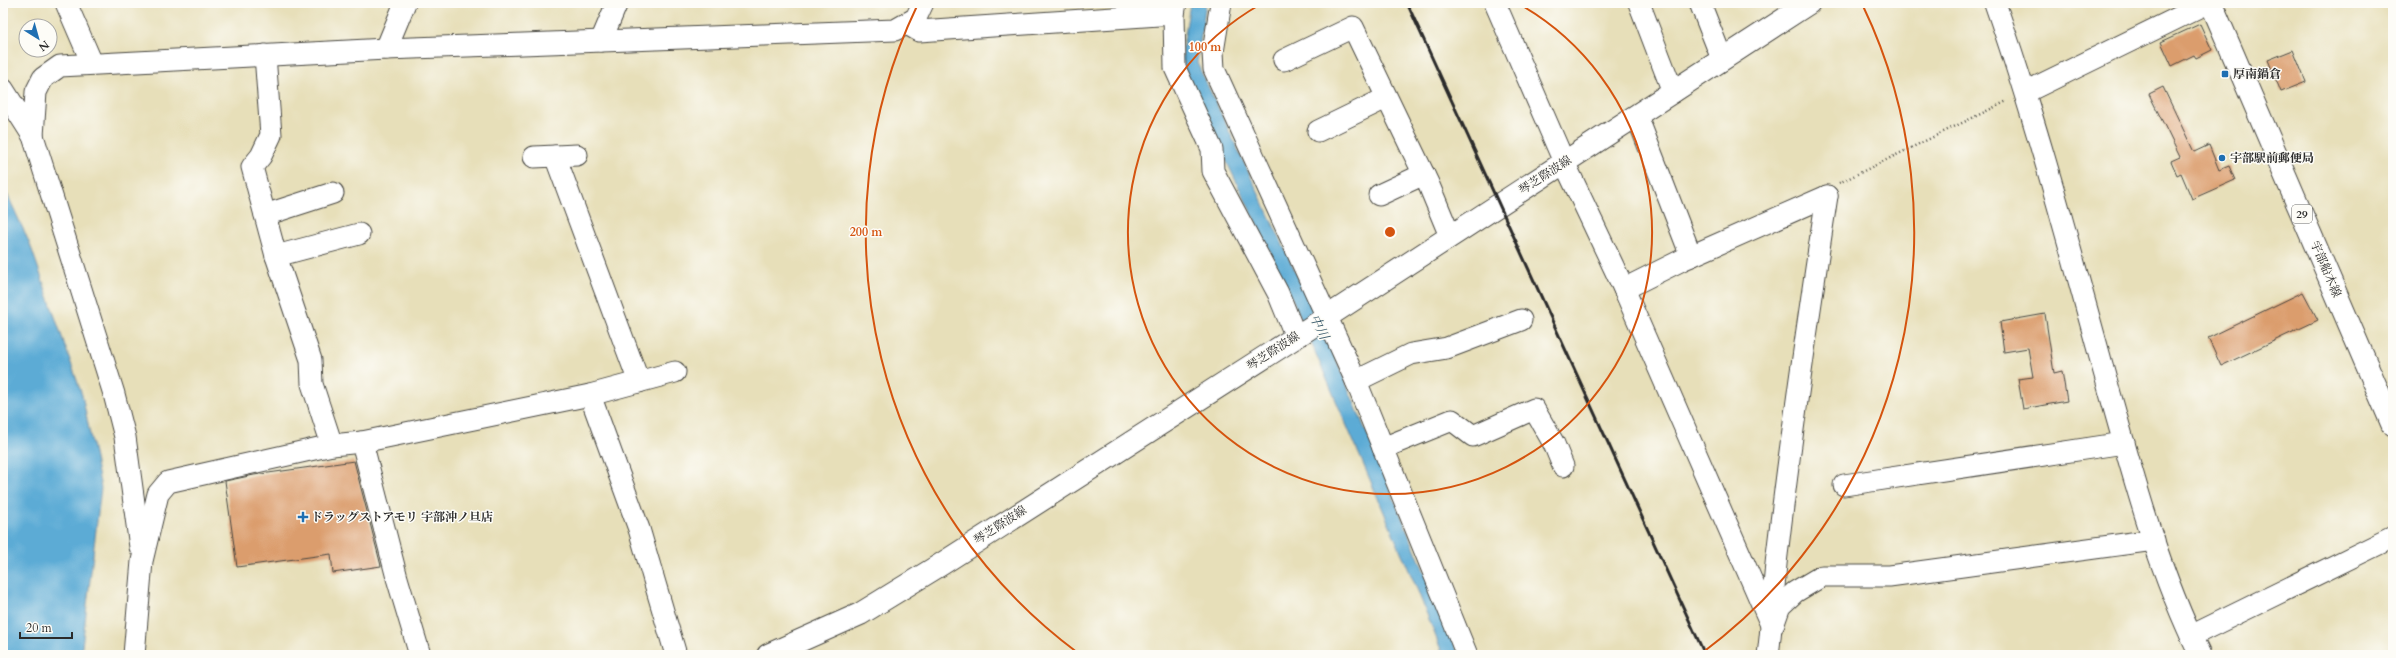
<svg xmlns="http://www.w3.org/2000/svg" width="2396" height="658" font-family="Cardo,'Noto Serif JP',serif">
  <rect width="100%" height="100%" fill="#fdfcf7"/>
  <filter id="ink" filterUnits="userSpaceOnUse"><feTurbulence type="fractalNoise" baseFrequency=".025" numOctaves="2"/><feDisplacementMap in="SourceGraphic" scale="8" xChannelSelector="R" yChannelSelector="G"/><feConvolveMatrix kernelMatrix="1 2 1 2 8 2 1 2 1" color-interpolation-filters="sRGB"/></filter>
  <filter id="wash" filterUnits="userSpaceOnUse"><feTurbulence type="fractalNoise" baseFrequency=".012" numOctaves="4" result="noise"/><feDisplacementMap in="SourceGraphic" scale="16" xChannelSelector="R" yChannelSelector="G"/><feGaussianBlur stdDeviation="0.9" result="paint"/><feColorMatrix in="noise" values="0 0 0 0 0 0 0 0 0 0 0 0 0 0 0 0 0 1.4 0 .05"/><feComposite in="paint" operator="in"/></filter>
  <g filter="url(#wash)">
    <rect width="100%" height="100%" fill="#e7dfb9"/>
    <!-- water -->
    <g fill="#5babd5" stroke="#436b80">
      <path d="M1190,3H1206L1197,63L1331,347L1459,655H1443L1417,589L1288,289L1180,65Z"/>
      <path d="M3,185L30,244L82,395L101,488L81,655H3Z"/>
    </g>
    <g id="blocks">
      <!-- building -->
      <g fill="#db9d6d">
        <path d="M2200,24L2212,50L2196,58L2194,55L2172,66L2161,42Z"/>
        <path d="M2293,50L2306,82L2281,92L2268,60Z"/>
        <path d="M2163,87L2194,152L2209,145L2219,170L2229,166L2235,180L2192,199L2181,173L2177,175L2171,161L2180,157L2149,94Z"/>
        <path d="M2303,292L2318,320L2221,366L2208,338Z"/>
        <path d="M2045,314L2054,373L2062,371L2067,401L2023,409L2018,379L2033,377L2028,348L2004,352L2000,322Z"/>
        <path d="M354,461L381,566L333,573L331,554L237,567L225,481L254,475Z"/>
      </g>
    </g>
  </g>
  <g filter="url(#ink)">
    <use href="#blocks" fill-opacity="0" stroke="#474640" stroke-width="1"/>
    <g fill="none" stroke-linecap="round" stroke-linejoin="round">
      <!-- minor casing -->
      <g stroke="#474640" stroke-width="23">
        <g id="minor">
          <path d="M66,3L92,63"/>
          <path d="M1176,3L1174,14L1175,68L1212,149L1213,171L1278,293L1296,337"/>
          <path d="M1221,3L1213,52L1214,69L1356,381L1467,655"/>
          <path d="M1495,3L1564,162L1624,289L1772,627"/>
          <path d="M1639,3L1673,92"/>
          <path d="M1700,3L1722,59"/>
          <path d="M1995,3C2038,126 2071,253 2106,379C2132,472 2157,568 2200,655"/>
          <path d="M907,24L919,31L1174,14"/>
          <path d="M601,41L617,3"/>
          <path d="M386,49L405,3"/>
          <path d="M265,55L271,135L261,156L252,167L276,256L311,360L312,384L332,445"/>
          <path d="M1284,60L1353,27L1428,183L1450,236"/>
          <path d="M3,89L33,136L114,394L125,437L140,547"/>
          <path d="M2026,92L2208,3"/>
          <path d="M1637,116L1691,256"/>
          <path d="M1318,131L1386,98"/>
          <path d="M33,136L36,92L43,78L60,66L386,49L895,30L916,18L923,3"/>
          <path d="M555,156L639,382"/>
          <path d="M534,157L577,155"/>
          <path d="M1379,195L1424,174"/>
          <path d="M265,215L333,193"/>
          <path d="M276,256L359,234"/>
          <path d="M1624,289L1682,260L1827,196"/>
          <path d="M1356,381L1411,354L1447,348L1521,320"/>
          <path d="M590,395L639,529L676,655"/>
          <path d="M362,442L397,578L420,655"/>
          <path d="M1383,448L1452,420L1473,436L1534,409L1554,444L1563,466"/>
          <path d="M1844,485L2124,443"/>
          <path d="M1774,623L1780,606L1795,592L1822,576H1889L2154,540"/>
          <path d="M2191,636L2393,537"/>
          <path d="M134,655L142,561L158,494L168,482L332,445L362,442L590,395L675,372"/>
          <path d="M1768,655C1773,619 1773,583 1778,547C1792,429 1809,313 1827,196"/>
        </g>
      </g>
      <!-- major casing -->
      <g stroke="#474640" stroke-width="24">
        <g id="major">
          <path d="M2211,3L2393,426"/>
          <path d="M768,655L860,614L940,565L1296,337L1809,3"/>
        </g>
      </g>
      <!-- path -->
      <path stroke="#474640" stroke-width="2.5" stroke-dasharray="1 3" stroke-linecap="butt" d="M1839,183L2007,101"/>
      <!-- minor -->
      <use href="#minor" stroke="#fff" stroke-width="21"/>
      <!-- major -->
      <use href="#major" stroke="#fff" stroke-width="22"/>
      <!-- rail -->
      <path stroke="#2b2b2b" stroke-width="3" d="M1407,3L1705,655"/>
    </g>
  </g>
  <!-- distance rings -->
  <g fill="none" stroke="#d5540f" stroke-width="2">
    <path d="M1519 4A262 262 0 1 1 1261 4"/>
    <path d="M1078 653A524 524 0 0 1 917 6M1863 6A524 524 0 0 1 1702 653"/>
  </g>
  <!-- markers -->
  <g fill="#1f6fb2" stroke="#fdfcf7" stroke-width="1.5">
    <rect x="2221" y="70" width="8" height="8" rx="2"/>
    <circle cx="2222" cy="158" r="4"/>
    <path d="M301 511h4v4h4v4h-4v4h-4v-4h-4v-4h4z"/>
  </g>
  <g text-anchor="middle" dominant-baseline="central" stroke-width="3" stroke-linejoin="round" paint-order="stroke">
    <!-- shield labels -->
    <rect fill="#fdfcf7" stroke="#6a6a68" stroke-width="1" x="2292" y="205" width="20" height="18" rx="3"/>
    <g font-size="11" font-weight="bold" fill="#2b2b2b">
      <text x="2302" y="214">29</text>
    </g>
    <!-- poi labels -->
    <g font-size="12" font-weight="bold" fill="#2b2b2b" stroke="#fdfcf7" text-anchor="start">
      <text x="2233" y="74">厚南鍋倉</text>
      <text x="2230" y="158">宇部駅前郵便局</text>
      <text x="311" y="517">ドラッグストアモリ 宇部沖ノ旦店</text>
    </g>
    <!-- street labels -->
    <g font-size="12" fill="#2b2b2b" stroke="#fdfcf7">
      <text transform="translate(1545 175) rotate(-33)">琴芝際波線</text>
      <text transform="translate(2326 269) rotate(67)">宇部船木線</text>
      <text transform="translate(1273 351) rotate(-33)">琴芝際波線</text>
      <text transform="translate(1000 525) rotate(-33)">琴芝際波線</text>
    </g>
    <!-- water labels -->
    <g font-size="13" font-style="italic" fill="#3e5e6f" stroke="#fdfcf7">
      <text transform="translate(1319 327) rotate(64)">中川</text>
    </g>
  </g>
  <circle cx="1390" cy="232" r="6" fill="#d5540f" stroke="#fdfcf7" stroke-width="2"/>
  <g font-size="12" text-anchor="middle" font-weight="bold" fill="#d5540f" stroke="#fdfcf7" stroke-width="3" stroke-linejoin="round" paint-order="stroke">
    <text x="1205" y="51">100 m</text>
    <text x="866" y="236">200 m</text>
  </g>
  <!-- margin -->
  <rect width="2396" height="658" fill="none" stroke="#fdfcf7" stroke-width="16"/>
  <!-- north arrow -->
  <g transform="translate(38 38) rotate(143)"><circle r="19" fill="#fdfcf7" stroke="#a9a8a5"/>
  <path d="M0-3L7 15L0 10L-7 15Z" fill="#1f6fb2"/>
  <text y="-6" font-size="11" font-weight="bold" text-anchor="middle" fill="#2b2b2b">N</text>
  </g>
  <!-- scale -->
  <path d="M20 632v6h52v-6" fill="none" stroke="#2b2b2b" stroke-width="2"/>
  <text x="26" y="632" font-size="12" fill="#2b2b2b" stroke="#fdfcf7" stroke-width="3" paint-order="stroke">20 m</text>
</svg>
